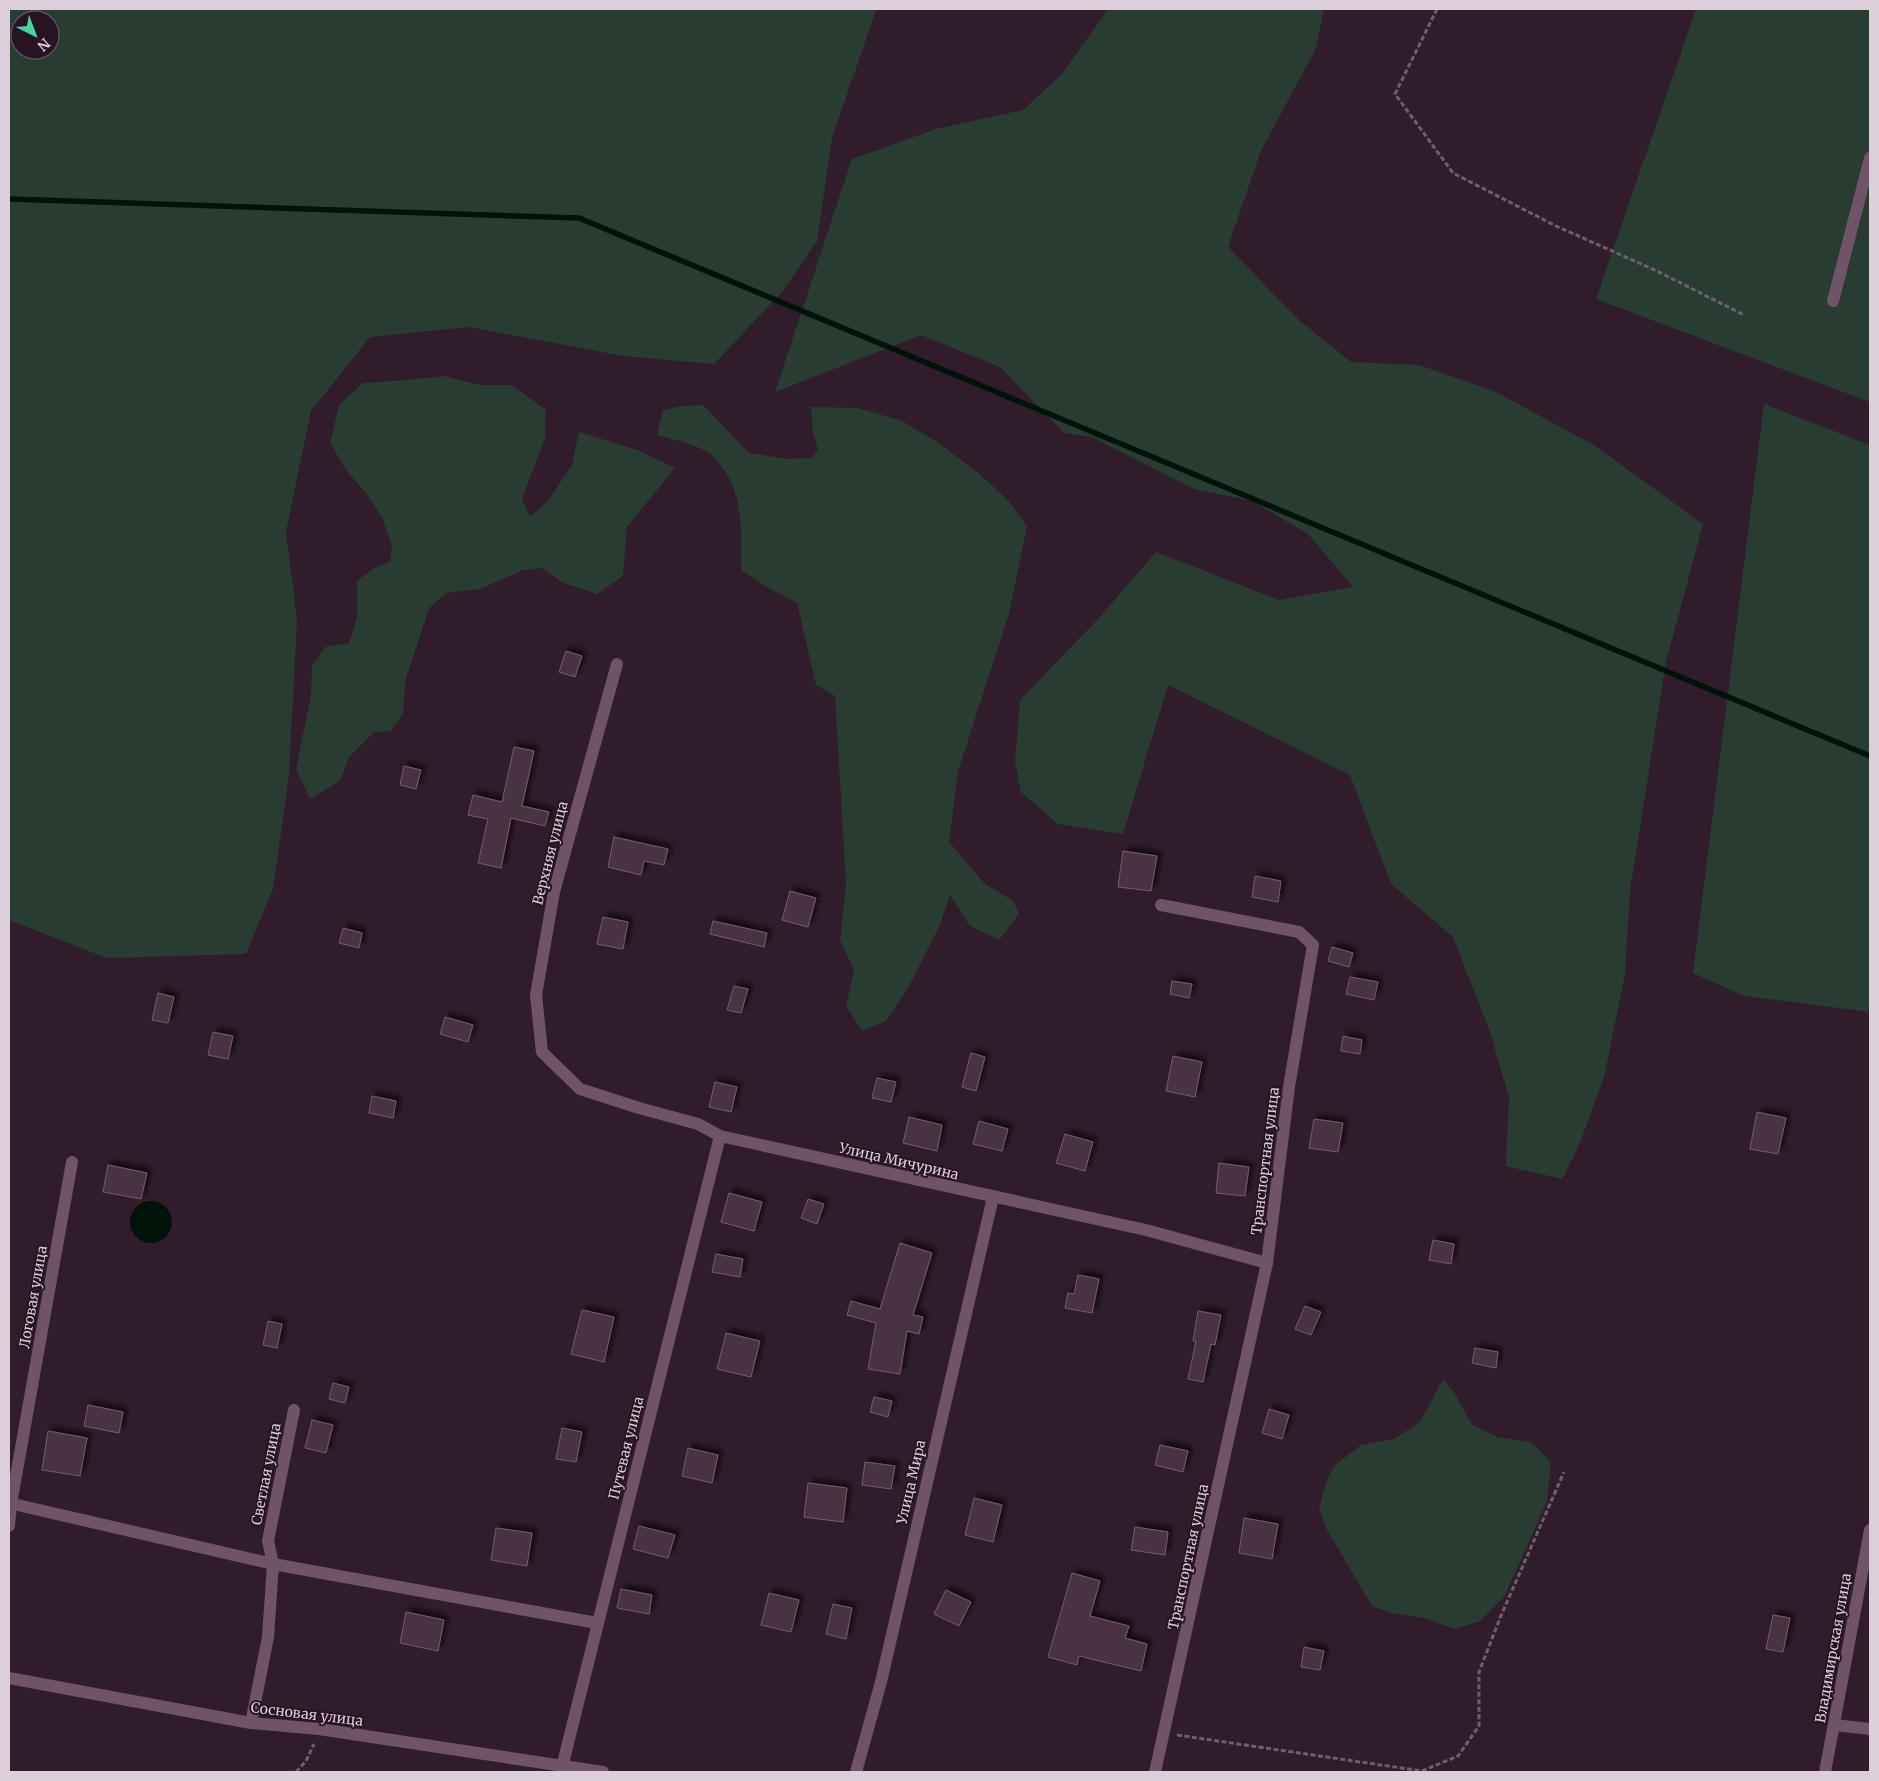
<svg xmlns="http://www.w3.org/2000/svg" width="1879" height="1781" font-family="Merriweather,serif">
  <defs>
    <filter id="shadow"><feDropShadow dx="4.5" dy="-4.5" stdDeviation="2.5" flood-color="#0009"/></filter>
  </defs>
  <rect width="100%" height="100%" fill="#311c2c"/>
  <!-- green -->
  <g fill="#283c32" fill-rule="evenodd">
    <path d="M9,9L876,10L832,138L817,241L783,291L714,364L623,356L469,327L370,337L311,411L286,531L297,620L289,775L273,889L246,954L107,958L9,920ZM20,20H50V50H20Z"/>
    <path d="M1108,9H1324L1316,48L1260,153L1228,247L1299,320L1351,362L1419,365L1494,391L1594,445L1703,524L1666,662L1630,891L1625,974L1604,1077L1580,1143L1562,1179L1506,1166L1509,1098L1490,1032L1453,937L1391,884L1350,775L1168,685L1123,834L1058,824L1021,792L1015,763L1020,700L1098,619L1156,552L1279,600L1353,587L1308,534L1252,501L1194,489L1092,437L1064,433L1000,367L921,335L775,392L852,159L936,129L1023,110L1062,74Z"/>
    <path d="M1696,9H1870V402L1596,299Z"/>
    <path d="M444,376L480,385H512L546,410L545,438L522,499L530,517L547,502L572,465L579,432L640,451L675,468L627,527L623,576L597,594L563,583L542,568L523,570L480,589L446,593L429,608L405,682L403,714L391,731L374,732L350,756L340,781L310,799L296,769L311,695L312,666L325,647L349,643L357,618V581L374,568L390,562L392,547L382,517L366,493L346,470L330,443L339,405L363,383L407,380Z"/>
    <path d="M1764,404L1870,445V1012L1744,996L1693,973Z"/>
    <path d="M703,405L749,453L787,459L812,458L818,450L813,432L811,407L858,408L902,421L937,442L976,471L1007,499L1027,526L1009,614L958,771L949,842L984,883L1013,901L1019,914L999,940L970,926L950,895L940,925L907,990L886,1021L862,1031L846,1006L854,970L840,940L846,884L835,696L816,685L797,603L767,587L741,570C741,535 744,494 721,466C718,462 715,457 711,454C696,444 674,440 657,435L663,410L681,406Z"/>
    <path d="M1443,1379L1454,1392L1472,1425L1497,1437L1531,1442L1551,1462L1547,1501L1521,1560L1504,1597L1480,1621L1455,1629L1424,1618L1392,1613L1372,1606L1327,1530L1319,1507L1326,1482L1334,1466L1361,1445L1394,1439L1420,1422Z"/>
  </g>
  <!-- water -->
  <circle fill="#001309" cx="151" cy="1222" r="21"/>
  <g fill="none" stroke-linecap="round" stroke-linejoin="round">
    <!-- stream -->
    <path stroke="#001309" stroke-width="5.5" d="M9,199L579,218L1870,756"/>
  </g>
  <!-- building -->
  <g fill="#4a3043" stroke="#755c6e" filter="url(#shadow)">
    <path d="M566,651L582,656L575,677L559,672Z"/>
    <path d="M514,747L534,751L522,806L549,812L545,826L511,818L501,868L478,863L488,819L468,815L473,795L502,802Z"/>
    <path d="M404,766L421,770L416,789L400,785Z"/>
    <path d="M614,837L668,849L664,865L644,861L641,875L608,867Z"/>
    <path d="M1123,851L1157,856L1151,891L1118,887Z"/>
    <path d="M1255,876L1281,881L1278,902L1252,897Z"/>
    <path d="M790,891L816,898L808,927L782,920Z"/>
    <path d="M603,917L628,922L623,949L597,944Z"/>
    <path d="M713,921L767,933L764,947L710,934Z"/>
    <path d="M343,928L362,933L359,948L339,943Z"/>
    <path d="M1332,947L1353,953L1349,967L1328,961Z"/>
    <path d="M1350,977L1378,982L1374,1000L1346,994Z"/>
    <path d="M1172,981L1192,984L1189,998L1170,994Z"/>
    <path d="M734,986L748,989L741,1013L727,1010Z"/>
    <path d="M158,993L174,997L168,1023L152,1020Z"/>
    <path d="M445,1017L473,1025L468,1042L440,1034Z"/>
    <path d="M213,1032L233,1036L228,1059L208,1055Z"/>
    <path d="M1343,1036L1362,1040L1360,1054L1341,1051Z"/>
    <path d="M971,1053L985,1057L976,1091L962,1087Z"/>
    <path d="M1173,1056L1202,1062L1195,1097L1166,1091Z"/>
    <path d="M877,1078L896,1082L891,1102L872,1098Z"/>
    <path d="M715,1082L737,1087L731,1112L709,1107Z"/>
    <path d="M372,1096L396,1101L393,1118L369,1113Z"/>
    <path d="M1757,1112L1786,1118L1778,1154L1750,1149Z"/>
    <path d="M909,1117L942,1125L937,1151L903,1143Z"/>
    <path d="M1314,1119L1343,1123L1338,1152L1309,1148Z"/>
    <path d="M979,1121L1008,1129L1002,1151L973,1144Z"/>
    <path d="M1065,1134L1093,1142L1085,1171L1056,1163Z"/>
    <path d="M1219,1163L1249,1167L1245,1196L1216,1193Z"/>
    <path d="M108,1165L147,1173L141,1199L103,1192Z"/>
    <path d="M729,1193L762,1202L754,1231L721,1222Z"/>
    <path d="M808,1199L824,1204L817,1224L801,1218Z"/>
    <path d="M1433,1240L1454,1244L1451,1264L1429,1260Z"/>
    <path d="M900,1243L932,1253L913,1315L923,1317L919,1334L907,1331L900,1374L868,1369L876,1323L847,1315L851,1301L880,1309Z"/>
    <path d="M716,1254L743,1259L740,1277L712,1272Z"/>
    <path d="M1078,1275L1099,1279L1092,1313L1065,1308L1068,1293L1074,1294Z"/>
    <path d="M1305,1306L1321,1312L1311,1335L1295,1329Z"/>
    <path d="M582,1310L614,1317L604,1362L571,1354Z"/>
    <path d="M1198,1311L1221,1315L1215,1345L1211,1344L1203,1382L1188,1379L1196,1341H1193Z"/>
    <path d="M268,1321L282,1324L277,1348L263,1345Z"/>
    <path d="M726,1333L760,1341L751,1377L717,1369Z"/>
    <path d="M1475,1348L1498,1352L1496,1368L1472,1363Z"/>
    <path d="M333,1383L349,1387L345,1403L329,1399Z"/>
    <path d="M874,1397L892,1401L888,1417L870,1412Z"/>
    <path d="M88,1405L123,1412L119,1433L84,1426Z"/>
    <path d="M1269,1409L1289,1415L1282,1439L1262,1433Z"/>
    <path d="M312,1420L333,1425L326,1453L305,1448Z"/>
    <path d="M562,1428L582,1432L576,1462L556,1459Z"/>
    <path d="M48,1431L87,1438L80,1476L42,1470Z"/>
    <path d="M1160,1445L1188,1451L1183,1472L1155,1465Z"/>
    <path d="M688,1448L718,1455L712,1483L682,1476Z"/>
    <path d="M865,1462L895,1466L891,1489L862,1485Z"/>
    <path d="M808,1483L847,1488L843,1522L804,1517Z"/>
    <path d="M974,1498L1002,1505L993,1542L965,1535Z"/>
    <path d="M1244,1518L1278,1524L1272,1559L1239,1553Z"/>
    <path d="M639,1526L675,1535L668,1558L633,1549Z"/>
    <path d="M1135,1527L1168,1532L1165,1555L1131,1550Z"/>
    <path d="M496,1528L532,1533L527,1566L491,1560Z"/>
    <path d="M1072,1573L1100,1581L1090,1616L1129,1626L1125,1638L1147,1644L1141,1671L1079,1656L1077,1665L1048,1657Z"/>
    <path d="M621,1589L652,1595L649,1614L617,1608Z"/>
    <path d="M946,1590L971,1602L959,1626L934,1614Z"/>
    <path d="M769,1593L799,1600L791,1632L761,1625Z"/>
    <path d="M833,1604L852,1608L846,1639L826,1634Z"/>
    <path d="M406,1612L444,1620L438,1651L400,1643Z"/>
    <path d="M1773,1615L1790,1618L1783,1652L1766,1649Z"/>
    <path d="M1304,1647L1324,1651L1320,1670L1301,1667Z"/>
  </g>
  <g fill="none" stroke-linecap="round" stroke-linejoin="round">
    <!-- path -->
    <g stroke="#705e6c" stroke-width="3" stroke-dasharray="5 2.5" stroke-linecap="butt">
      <path d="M1437,9L1395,94L1453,173L1556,226L1657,271L1744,315"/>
      <path d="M1177,1735L1422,1771L1458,1756L1479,1726V1672L1500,1618L1564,1472"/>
      <path d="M296,1772L306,1761L314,1744"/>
    </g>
    <!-- minor -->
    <g stroke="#705368" stroke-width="12">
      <path d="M1833,301L1870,158"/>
      <path d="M617,664L554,892L536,995L542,1052L580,1089L639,1108L698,1124L720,1136L1146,1230L1267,1263"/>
      <path d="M9,1503L273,1564L597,1623"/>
      <path d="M9,1526L11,1504L72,1162"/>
      <path d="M9,1678L251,1723L319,1729L603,1772"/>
      <path d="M251,1723L268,1637L273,1564L268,1541L294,1410"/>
      <path d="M1834,1725L1870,1729"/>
      <path d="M562,1767L720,1136"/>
      <path d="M856,1772L881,1682L993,1197"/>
      <path d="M1155,1772L1267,1263L1289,1087L1313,945L1299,932L1161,905"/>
      <path d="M1825,1772L1870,1530"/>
    </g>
  </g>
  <g text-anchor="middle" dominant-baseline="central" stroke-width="4" stroke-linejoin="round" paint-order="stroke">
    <!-- street labels -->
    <g font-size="14" fill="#ddcfd9" stroke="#271322">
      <text transform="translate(550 853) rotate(-76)">Верхняя улица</text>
      <text transform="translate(899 1161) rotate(13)">Улица Мичурина</text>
      <text transform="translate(1265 1161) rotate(-83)">Транспортная улица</text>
      <text transform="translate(33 1297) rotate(-80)">Логовая улица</text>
      <text transform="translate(626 1448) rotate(-76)">Путевая улица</text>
      <text transform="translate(266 1474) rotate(-79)">Светлая улица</text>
      <text transform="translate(911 1482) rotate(-77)">Улица Мира</text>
      <text transform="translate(1188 1557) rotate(-78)">Транспортная улица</text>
      <text transform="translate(1833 1648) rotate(-80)">Владимирская улица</text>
      <text transform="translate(307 1714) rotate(7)">Сосновая улица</text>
    </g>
  </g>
  <!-- border -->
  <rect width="1879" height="1781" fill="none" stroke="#ddcfd9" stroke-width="20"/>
  <!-- north arrow -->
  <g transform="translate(35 35) rotate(138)"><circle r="24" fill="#271322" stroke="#705e6b"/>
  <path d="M0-4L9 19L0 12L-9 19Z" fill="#48d49d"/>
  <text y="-8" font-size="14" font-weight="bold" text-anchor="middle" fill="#ddcfd9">N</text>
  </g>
</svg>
